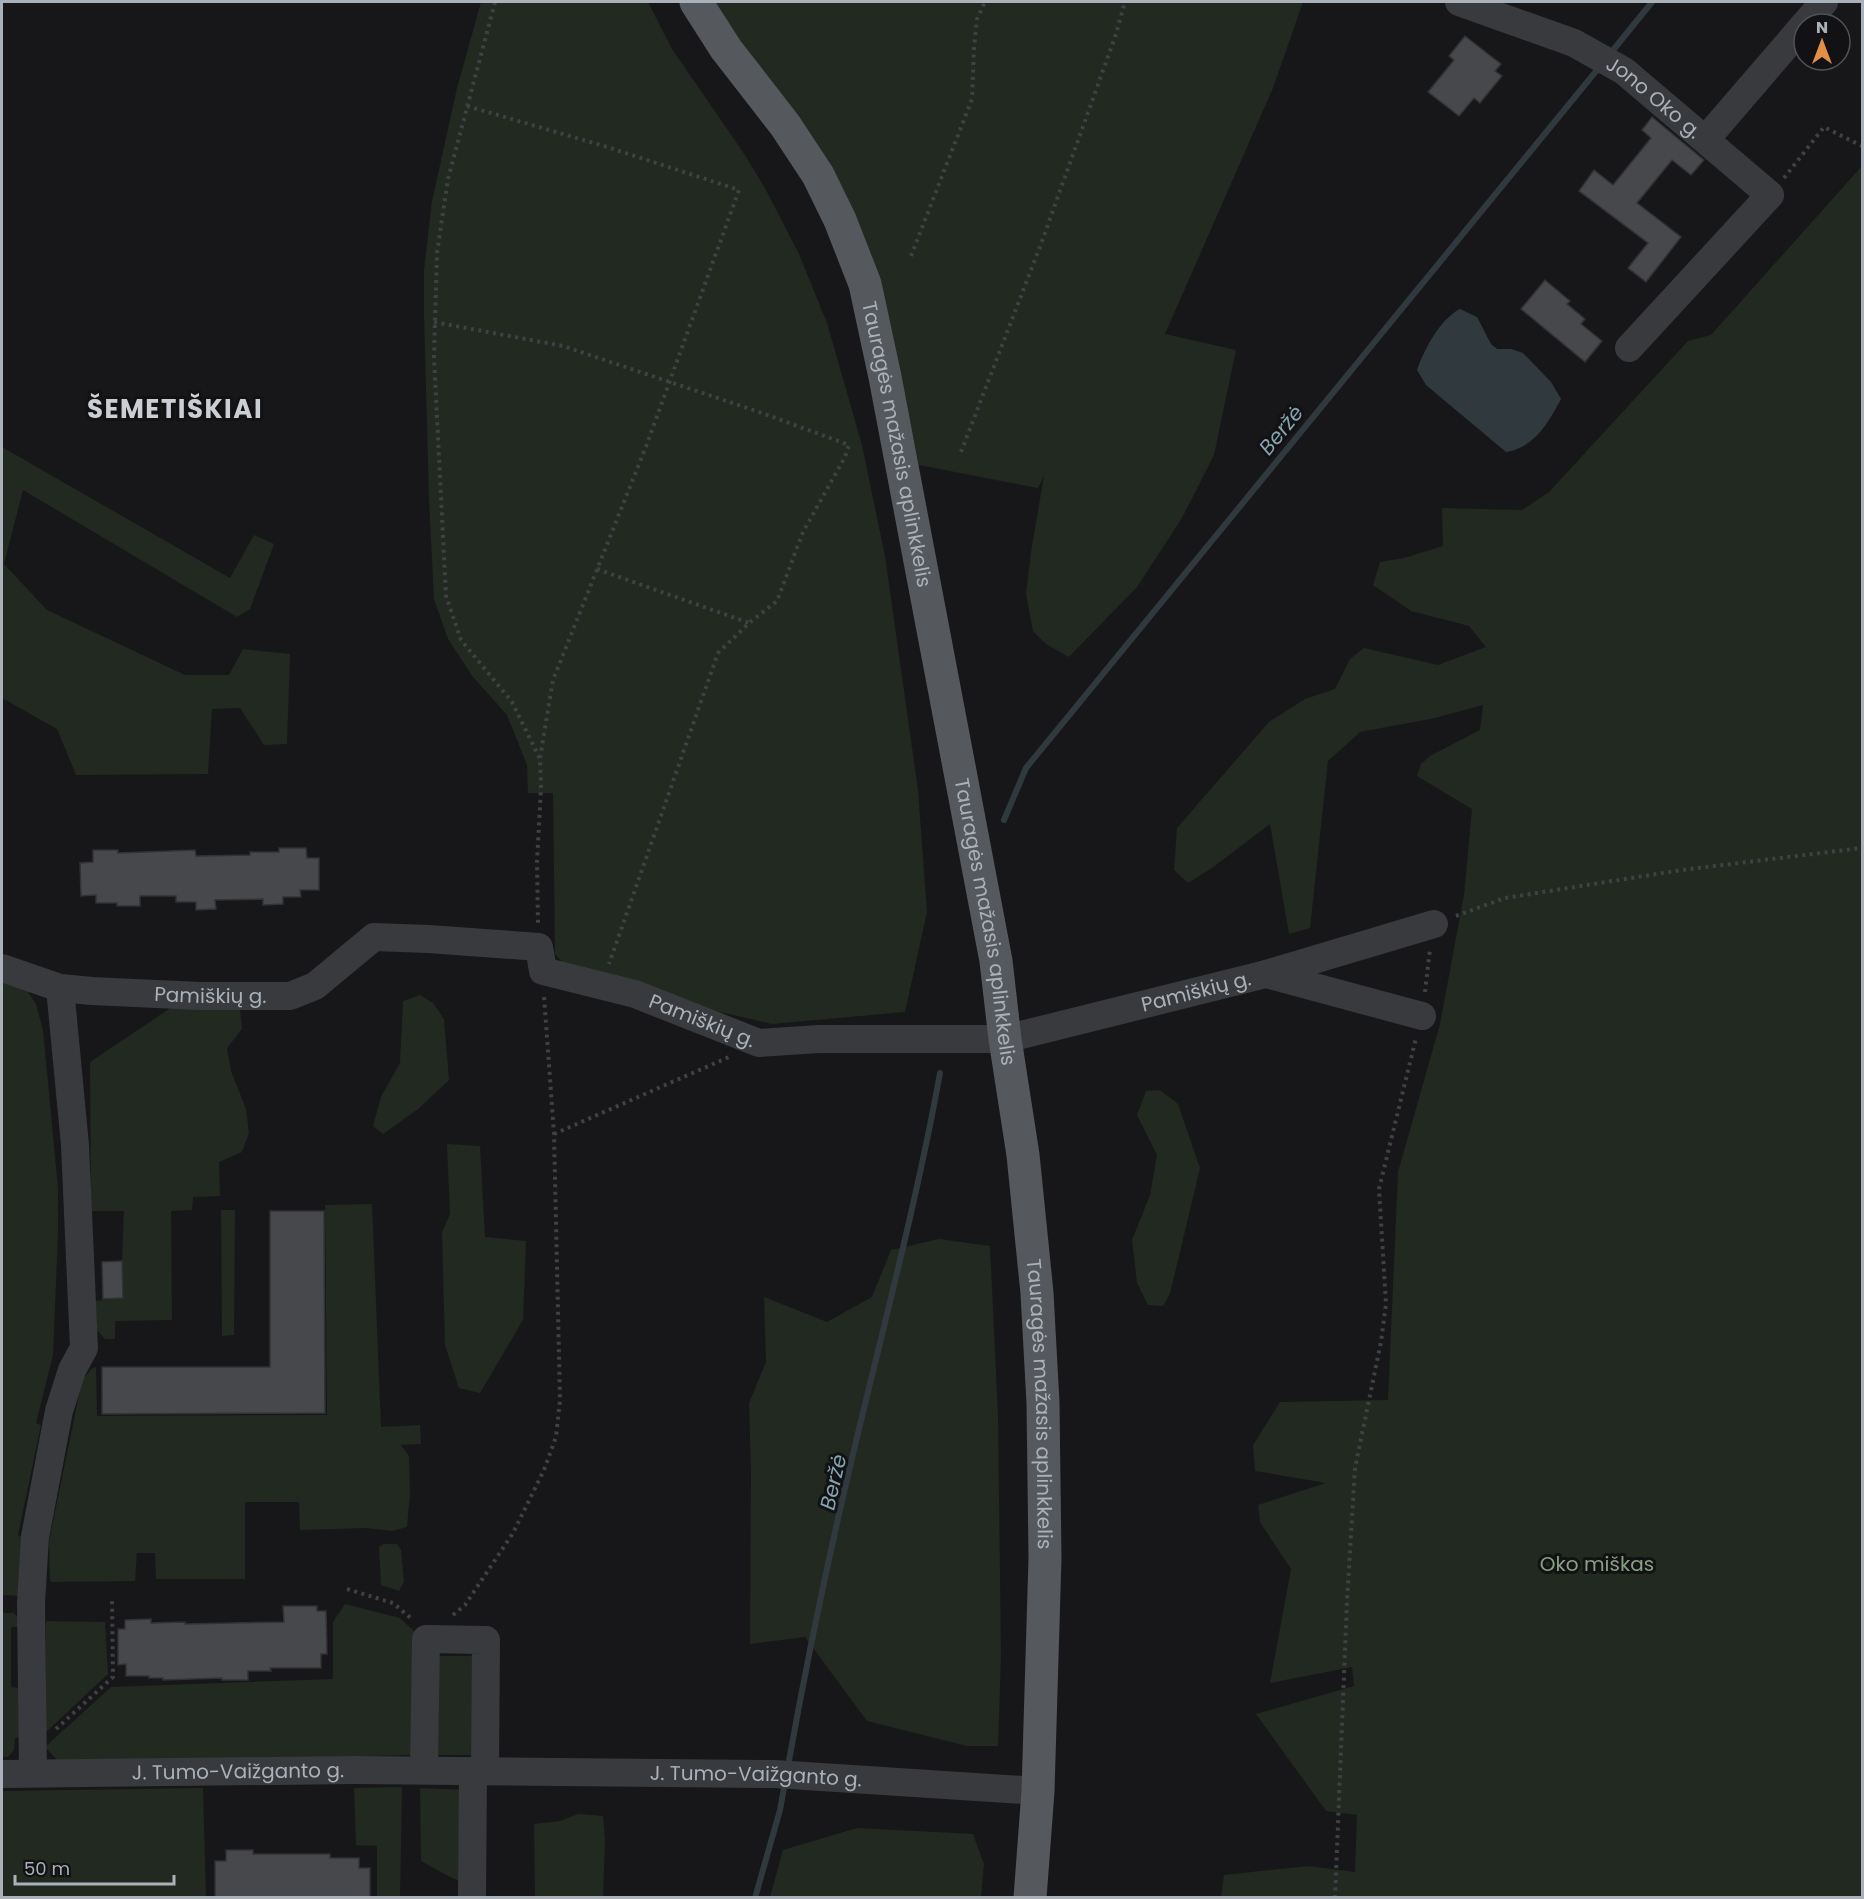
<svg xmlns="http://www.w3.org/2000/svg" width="1864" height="1899" font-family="Poppins,sans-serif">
  <rect width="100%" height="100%" fill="#171719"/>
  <!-- green -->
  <g fill="#222921">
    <path d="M481,2H648L672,49L745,155L766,190L799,254L827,323L862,445L885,556L918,790L927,912L905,1012L772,1024L703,1008L565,965L555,954L553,793H528L527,765L507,715L473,677L448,639L434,599L429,499L424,314V270L432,201L457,88Z"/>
    <path d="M713,2H1303L1273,88L1165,334L1236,350L1214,455L1182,518L1137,587L1069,657L1046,644L1033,631L1026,594L1031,552L1044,476L1038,488L919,465L886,309L744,49Z"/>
    <path d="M1862,166V1897H1221L1224,1875L1308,1866L1355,1872L1357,1815L1326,1811L1256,1714L1354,1686L1352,1667L1270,1683L1291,1569L1260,1522L1258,1505L1326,1483L1255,1471L1253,1445L1280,1402L1388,1400L1398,1172L1440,1024L1464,895L1472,809L1417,776L1421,764L1430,756L1480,730L1483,705L1435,718L1360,732L1328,761L1310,928L1289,934L1270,824L1212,868L1188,883L1174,870L1177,828L1269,722L1305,699L1335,689L1350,659L1364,648L1438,665L1486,647L1469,626L1411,611L1373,585L1380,562L1404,558L1443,546L1442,508L1522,510L1549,492L1688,341L1711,335Z"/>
    <path d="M2,447L230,578L254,535L274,544L250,609L237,617L23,490L4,564L47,610L185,675H229L243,649L290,654L287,744L264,745L240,708L212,709L208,774L76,775L57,729L2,698Z"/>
    <path d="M2,975L22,983L36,1004L43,1030L58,1188V1235L53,1355L36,1423L41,1425L18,1535L27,1539L19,1596L2,1595Z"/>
    <path d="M420,995L433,1003L444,1019L449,1080L418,1109L383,1134L373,1126L381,1097L400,1063L403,1001Z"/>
    <path d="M172,1007L240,1009L242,1029L227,1048L231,1071L246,1109L249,1133L242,1152L219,1162L220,1196L193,1197L192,1210L171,1211L172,1320L115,1321V1339H105L97,1330L95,1301L123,1298L122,1261L124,1211H91L90,1062Z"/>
    <path d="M1160,1090L1178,1104L1200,1168L1170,1294L1163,1306L1148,1305L1137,1283L1132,1240L1150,1195L1157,1155L1137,1115L1146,1091Z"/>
    <path d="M447,1144L480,1146L485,1237L526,1241L523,1320L480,1393L459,1388L445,1345L442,1232L450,1214Z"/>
    <path d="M372,1204L381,1427L420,1425L421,1444L401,1445L409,1456L410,1494L407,1527L392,1531L365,1528L300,1530L299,1502H245V1579H156L155,1553H137L135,1581L50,1582L49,1541L79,1395L83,1379L91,1369L96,1367L97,1416L327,1415L325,1205Z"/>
    <path d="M221,1210H235L234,1335L222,1336Z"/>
    <path d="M939,1239L990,1246L998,1415L1001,1656L998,1746H967L867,1721L805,1637L750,1644L751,1471L749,1403L766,1362L764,1297L827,1322L872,1297L891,1250Z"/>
    <path d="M383,1544H397L401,1550L404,1582L399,1591L381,1585L379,1547Z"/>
    <path d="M345,1604L400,1618L416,1633L412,1755L60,1763L45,1747L111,1687L333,1679V1622Z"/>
    <path d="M2,1613H14L20,1620V1627H11V1687L21,1688V1736L15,1738L14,1750L8,1757H2Z"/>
    <path d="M46,1621L105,1622L108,1674L45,1733Z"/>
    <path d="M439,1656H477V1755H438Z"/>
    <path d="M402,1787L400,1897H377V1846L356,1845L354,1788Z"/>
    <path d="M203,1788L206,1897L2,1896V1791Z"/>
    <path d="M420,1788L465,1790L466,1884L450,1877L421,1861Z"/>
    <path d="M578,1814L603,1816L605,1840L603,1897H535L534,1824L560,1821Z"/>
    <path d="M857,1828L973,1834L984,1864L981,1897H770L783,1850Z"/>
  </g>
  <!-- water -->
  <path fill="#303a3e" d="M1460,309L1477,317L1491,344L1497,349H1511L1523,353L1551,382L1561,399C1549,422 1534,448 1506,452L1426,385L1417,370C1424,350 1440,319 1460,309Z"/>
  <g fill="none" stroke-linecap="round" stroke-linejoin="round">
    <!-- stream -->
    <g stroke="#303a3e" stroke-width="6">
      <path d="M1614,49L1652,2"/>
      <path d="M1004,820L1026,768L1597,70"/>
      <path d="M788,1766C807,1660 829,1554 854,1450C884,1324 917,1200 940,1073"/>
      <path d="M755,1898L780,1810L785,1782"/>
    </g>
  </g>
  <!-- building -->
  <g fill="#46484c" stroke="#313235" stroke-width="1.5">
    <path d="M1465,36L1501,64L1495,71L1502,76L1480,103L1474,98L1459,116L1428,92L1454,60L1449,56Z"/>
    <path d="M1652,117L1704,160L1691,175L1672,160L1637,203L1681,237L1646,282L1628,268L1648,243L1579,191L1594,170L1613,185L1651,138L1642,130Z"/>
    <path d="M1545,280L1570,301L1567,304L1585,319L1581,324L1602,341L1585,362L1521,309Z"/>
    <path d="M279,848H306L307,858H319V890H300L301,897H283V904L263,905V899L215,900L216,909L196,910V902H176V896H140V906H117V903H96V895L81,896L80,863L93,862V850H118V853L195,850L196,856L250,855V852H279Z"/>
    <path d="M270,1211H324L325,1413L102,1414V1367H270Z"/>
    <path d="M122,1261L123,1298L103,1299L102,1262Z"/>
    <path d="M283,1606H317V1611H326L327,1654H321V1668H270L271,1671H248V1680H222V1678L163,1680V1678H149V1676H126V1664L118,1665V1629H125V1620L151,1619V1623L185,1622V1624L284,1622Z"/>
    <path d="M226,1850H253V1854H330V1858H359V1868H370V1898H215V1861H226Z"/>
  </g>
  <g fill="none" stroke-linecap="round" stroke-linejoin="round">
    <!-- path -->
    <g stroke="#3f4144" stroke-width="4" stroke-dasharray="3 4.5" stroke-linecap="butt">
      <path d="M495,2L448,179L437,253L434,357L446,596L461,640L512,702L540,759L541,788L537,862L538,923"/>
      <path d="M467,106L604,146L739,190L647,444L553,680L540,758"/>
      <path d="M1784,178L1824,127L1862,146"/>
      <path d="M911,256L972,99L974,48L977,19L985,2"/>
      <path d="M434,322L563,346L762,413L849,445L845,457L803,532L777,601L749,623L718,653L609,964"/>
      <path d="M961,452L1041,244L1115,37L1125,2"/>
      <path d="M597,569L749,623"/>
      <path d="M1456,916L1505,898L1682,870L1862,848"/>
      <path d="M1425,992L1430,949"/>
      <path d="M554,1134L729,1057"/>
      <path d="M347,1589L393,1603L413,1620"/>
      <path d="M453,1615L465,1605L513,1533L544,1470L556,1437L560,1400L554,1134L544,996"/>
      <path d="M56,1729L113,1677L112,1599"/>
      <path d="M1335,1898L1347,1601L1355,1468L1381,1342L1386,1304L1379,1189L1416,1038"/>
    </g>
    <!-- minor -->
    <g stroke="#383a3e" stroke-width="28">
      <path id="s1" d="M1459,2L1574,43L1624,71L1770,195L1629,348"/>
      <path d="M1805,24L1824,2"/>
      <path d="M1706,139L1804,25"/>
      <path id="s2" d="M2,968L60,988L92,991L200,996H290L315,986L374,937L428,939L539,947L543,971L635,994L759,1043L819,1039H1005L1266,974L1434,924"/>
      <path d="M1266,974L1422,1016"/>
      <path d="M424,1770L426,1639L486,1640L485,1771"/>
      <path d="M33,1773L31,1603L35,1537L59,1411L72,1370L84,1348L75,1145L60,988"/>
      <path id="s3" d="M2,1774L354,1770L775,1774L1038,1791"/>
      <path d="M472,1898L473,1771"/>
    </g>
    <!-- major -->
    <path stroke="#55585c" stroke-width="33" id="s4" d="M696,2L726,49L785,125L818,175L840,220L865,284L885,377L996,961L1005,1039L1023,1155L1037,1293L1043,1403L1045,1558L1038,1791L1030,1898"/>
  </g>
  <g text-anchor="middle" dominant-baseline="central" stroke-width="6" stroke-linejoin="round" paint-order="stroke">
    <!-- street labels -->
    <g font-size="20" fill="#aab1b8" stroke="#121214">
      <text stroke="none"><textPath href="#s1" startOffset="219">Jono Oko g.</textPath></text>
      <text stroke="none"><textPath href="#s4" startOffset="494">Tauragės mažasis aplinkkelis</textPath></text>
      <text stroke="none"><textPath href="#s4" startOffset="980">Tauragės mažasis aplinkkelis</textPath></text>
      <text stroke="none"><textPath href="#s2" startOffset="1256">Pamiškių g.</textPath></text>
      <text stroke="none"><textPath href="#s2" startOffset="212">Pamiškių g.</textPath></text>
      <text stroke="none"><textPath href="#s2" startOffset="752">Pamiškių g.</textPath></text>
      <text stroke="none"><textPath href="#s4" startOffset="1466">Tauragės mažasis aplinkkelis</textPath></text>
      <text stroke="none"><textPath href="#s3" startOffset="236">J. Tumo-Vaižganto g.</textPath></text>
      <text stroke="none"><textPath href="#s3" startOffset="754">J. Tumo-Vaižganto g.</textPath></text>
    </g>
    <!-- park labels -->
    <g font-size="20" fill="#87a183" stroke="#121214">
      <text x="1597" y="1564">Oko miškas</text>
    </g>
    <!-- water labels -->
    <g font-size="21" font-style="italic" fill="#84a4b0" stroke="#121214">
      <text transform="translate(1281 430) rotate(-51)">Beržė</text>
      <text transform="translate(833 1482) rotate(-77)">Beržė</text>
    </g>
    <!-- district labels -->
    <g font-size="26" font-weight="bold" letter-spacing="1.5" fill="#cbcfd4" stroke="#121214">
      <text x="175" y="409">ŠEMETIŠKIAI</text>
    </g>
  </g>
  <!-- border -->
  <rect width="1864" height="1899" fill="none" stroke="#aab1b8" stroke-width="6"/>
  <!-- north arrow -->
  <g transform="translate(1822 42)"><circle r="28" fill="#121214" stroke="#4f5256" stroke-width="1.5"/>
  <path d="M0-4.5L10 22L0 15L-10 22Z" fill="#e38f45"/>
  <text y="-9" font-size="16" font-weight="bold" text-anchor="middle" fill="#aab1b8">N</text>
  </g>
  <!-- scale -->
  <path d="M15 1875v9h159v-9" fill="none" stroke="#aab1b8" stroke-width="3"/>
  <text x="24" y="1875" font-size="18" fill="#aab1b8" stroke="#121214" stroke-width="4.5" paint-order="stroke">50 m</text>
</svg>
